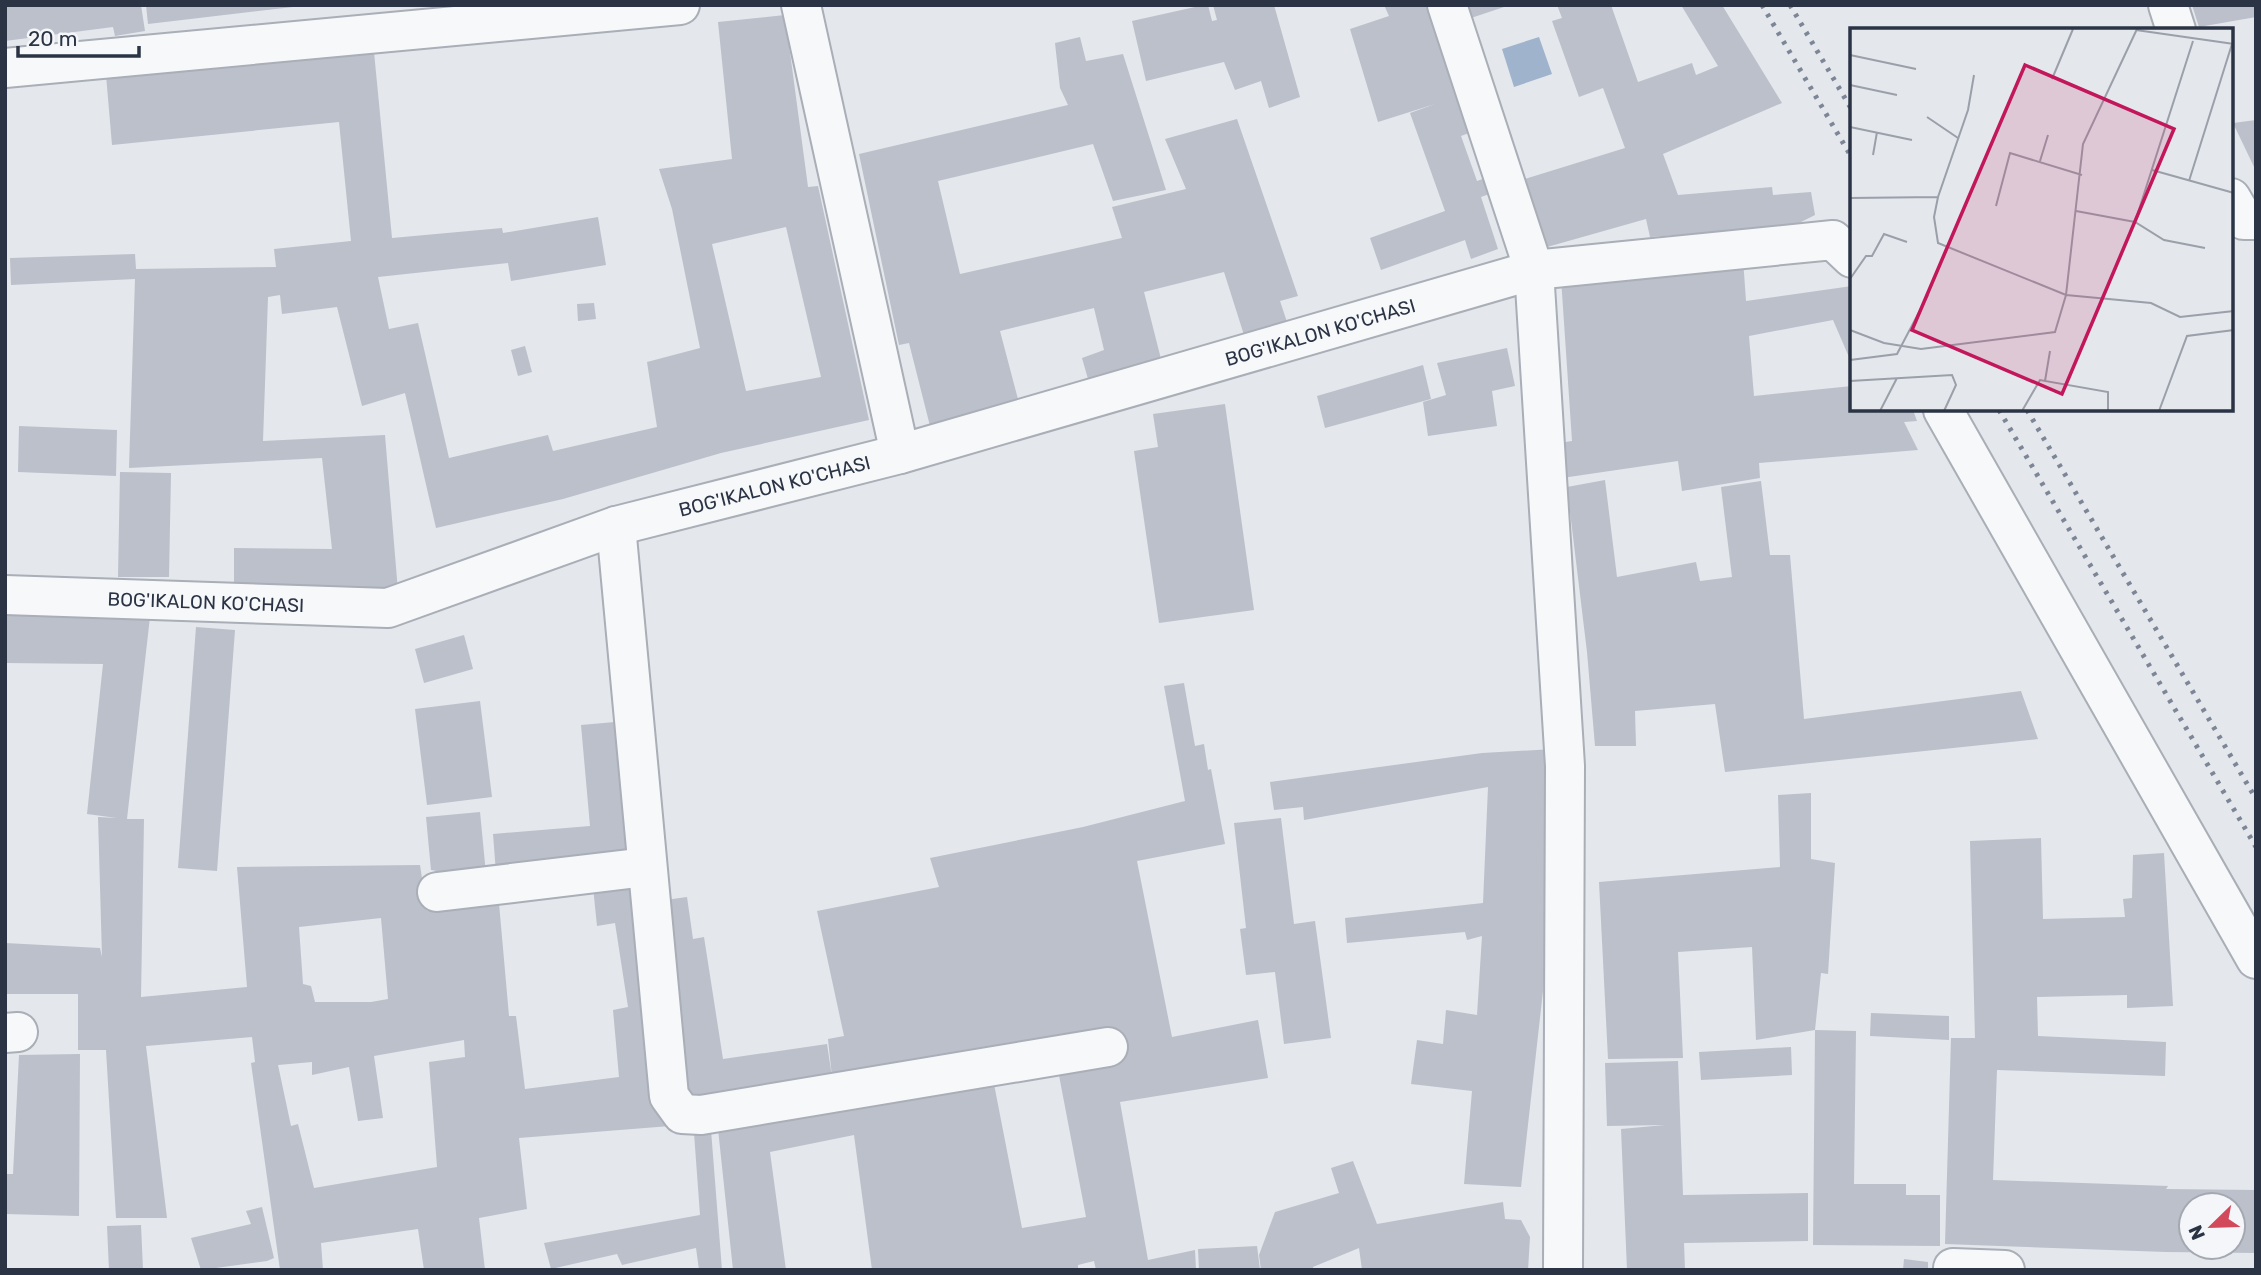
<svg xmlns="http://www.w3.org/2000/svg" width="2261" height="1275" font-family="Rubik,sans-serif">
  <rect width="100%" height="100%" fill="#e4e7ec"/>
  <!-- water -->
  <path fill="#9fb4cc" d="M1539,37L1552,74L1514,87L1502,49Z"/>
  <!-- building -->
  <g fill="#bbc0ca" fill-rule="evenodd">
    <path d="M5,5H141L145,31L115,36L113,27L5,41Z"/>
    <path d="M146,5H293V7L148,24Z"/>
    <path d="M1204,5H1208L1212,21L1217,20L1213,5H1274L1300,97L1269,108L1261,81L1235,90L1224,62L1146,81L1132,21Z"/>
    <path d="M1384,5H1432L1482,128L1461,136L1477,181L1494,175L1500,190L1481,197L1498,249L1471,259L1465,240L1381,270L1370,238L1445,211L1410,113L1435,104L1378,122L1350,29L1389,16Z"/>
    <path d="M1460,5H1507V6L1465,20Z"/>
    <path d="M1557,5H1611L1638,82L1692,63L1696,75L1718,66L1681,5H1722L1782,103L1663,154L1678,195L1772,187L1773,195L1811,192L1815,215L1791,227L1650,237L1646,219L1533,251L1515,182L1625,148L1603,88L1579,97L1552,21L1562,18Z"/>
    <path d="M2192,5H2256V17L2199,27Z"/>
    <path d="M785,15L808,187L818,186L869,420L721,453L563,499L436,528L405,393L362,406L337,307L282,314L280,295L268,297L263,441L385,435L398,591L234,584V548L332,549L322,458L129,468L135,279L11,285L10,258L135,254L136,269L276,267L274,249L351,241L339,122L112,145L106,75L246,65L374,52L392,238L502,228L503,233L598,217L606,265L511,281L508,263L378,277L389,329L418,323L449,458L548,435L553,451L657,427L647,362L700,348L672,209L659,169L732,159L718,22ZM786,227L821,377L746,391L712,244Z"/>
    <path d="M1080,37L1086,61L1123,54L1166,190L1113,201L1093,144L938,181L960,274L1122,238L1112,207L1186,189L1165,139L1237,119L1298,296L1280,301L1288,325L1244,335L1224,272L1144,292L1161,359L1088,379L1082,358L1104,350L1094,308L1000,331L1019,403L930,426L909,343L899,345L859,154L1068,105L1060,88L1055,43Z"/>
    <path d="M2256,120V171L2233,123Z"/>
    <path d="M1743,259L1746,301L1852,286V364L1833,320L1749,336L1754,396L1852,386V410H1913L1917,421L1904,422L1918,450L1759,463L1760,478L1682,491L1678,461L1562,478L1559,443L1572,441L1561,278Z"/>
    <path d="M594,303L596,319L578,321L577,304Z"/>
    <path d="M525,346L532,372L518,376L511,350Z"/>
    <path d="M1507,348L1515,386L1492,391L1497,426L1428,436L1423,402L1446,395L1437,363Z"/>
    <path d="M1423,365L1431,399L1325,428L1317,396Z"/>
    <path d="M1225,404L1254,610L1159,623L1134,451L1158,447L1153,414Z"/>
    <path d="M19,426L117,430L116,476L18,472Z"/>
    <path d="M120,472L171,473L169,577H118Z"/>
    <path d="M1605,480L1617,577L1696,562L1700,581L1732,577L1721,487L1761,481L1770,555H1790L1804,719L2021,691L2038,739L1725,772L1715,704L1635,711L1636,746H1595L1587,652L1567,487Z"/>
    <path d="M5,614L150,617L127,819H144L141,997L247,987L237,867L420,865L427,911L452,906L498,892L509,1016H516L525,1089L619,1077L613,1010L628,1007L615,923L597,926L593,887L636,878L670,1126L519,1138L527,1209L479,1218L485,1270H424L418,1229L321,1243L323,1270H280L251,1063L255,1062L252,1037L146,1046L167,1218H116L106,1050H78V994H5V943L100,948L102,957L98,817L117,818L87,814L103,664L5,663ZM381,918L388,999L371,1002H315L311,986L303,984L299,927ZM464,1040L465,1057L429,1062L437,1167L314,1188L298,1124L291,1126L278,1065L312,1062V1075L349,1067L358,1121L383,1118L374,1056Z"/>
    <path d="M196,627L235,630L217,871L178,868Z"/>
    <path d="M464,635L473,669L424,683L415,649Z"/>
    <path d="M1184,683L1195,746L1204,744L1208,770L1211,769L1225,844L1137,861L1172,1037L1258,1020L1268,1078L1120,1102L1148,1260L1195,1250L1196,1270H1096L1094,1261L1078,1265V1270H872L854,1135L770,1152L786,1270H733L718,1129L851,1110L954,1090L994,1084L1022,1228L1086,1217L1058,1070L1122,1059L1116,1035L688,1103L658,901L687,897L693,939L704,937L723,1059L827,1044L832,1077L828,1039L844,1036L817,911L939,887L930,858L1083,827L1185,801L1164,686Z"/>
    <path d="M480,701L492,797L427,805L415,709Z"/>
    <path d="M626,721L639,861L496,873L493,834L590,826L581,725Z"/>
    <path d="M1554,749L1553,902L1521,1187L1464,1184L1472,1091L1411,1084L1417,1040L1443,1044L1446,1010L1477,1015L1482,936L1467,940L1465,932L1347,943L1345,918L1483,903L1488,787L1304,820L1303,807L1274,810L1270,782L1482,753Z"/>
    <path d="M1811,793V859L1835,863L1828,974L1821,973L1815,1030L1756,1040L1752,947L1678,952L1683,1058L1608,1059L1599,882L1780,867L1778,795Z"/>
    <path d="M480,812L486,874L467,876L431,870L426,817Z"/>
    <path d="M1281,818L1294,924L1315,921L1331,1038L1284,1044L1275,972L1246,975L1240,929L1246,928L1234,823Z"/>
    <path d="M2041,838L2043,919L2125,917L2123,899L2132,898L2133,855L2164,853L2173,1006L2127,1008V995L2037,997L2038,1036L2166,1042L2165,1076L1997,1070L1993,1180L2168,1186L2166,1189L2256,1190V1253L2166,1252L1945,1244L1951,1038H1975L1970,841ZM2191,1205H2233V1247H2191Z"/>
    <path d="M1871,1013L1949,1016V1040L1870,1036Z"/>
    <path d="M1815,1030L1856,1031L1854,1184H1906V1195H1940V1246L1813,1245Z"/>
    <path d="M1791,1047L1792,1075L1701,1080L1699,1052Z"/>
    <path d="M80,1054L79,1216L5,1214V1174H13L19,1055Z"/>
    <path d="M1678,1061L1683,1195L1808,1193V1241L1684,1243L1685,1270H1627L1621,1129L1665,1125L1607,1126L1605,1063Z"/>
    <path d="M711,1130L722,1270H699L696,1248L622,1265L617,1254L551,1269L544,1243L700,1215L694,1133Z"/>
    <path d="M1353,1161L1377,1224L1503,1202L1505,1219L1521,1220L1530,1237L1528,1270H1362L1359,1248L1313,1267V1270H1261L1259,1255L1275,1212L1339,1193L1331,1168Z"/>
    <path d="M262,1207L274,1258L267,1261L201,1270L191,1238L251,1224L246,1211Z"/>
    <path d="M141,1225L143,1270H109L107,1226Z"/>
    <path d="M1257,1246L1260,1270H1199L1198,1249Z"/>
    <path d="M1904,1259L1928,1262V1270H1903Z"/>
  </g>
  <g fill="none" stroke-linecap="round" stroke-linejoin="round">
    <!-- minor casing -->
    <g stroke="#a9aeb7" stroke-width="42">
      <g id="minor">
        <path d="M801,5L900,454"/>
        <path d="M1447,5L1534,270L1565,766L1563,1270"/>
        <path d="M2168,5L2176,30"/>
        <path d="M5,68L680,5"/>
        <path d="M2231,198L2244,220H2256"/>
        <path d="M1943,410L2256,959"/>
        <path d="M616,526L669,1096L682,1114L701,1115L1108,1047"/>
        <path id="s1" d="M5,595L388,608L616,526L900,454L1534,270L1833,240L1852,258"/>
        <path d="M437,892L646,867"/>
        <path d="M5,1033L18,1032"/>
        <path d="M1953,1268L2005,1270"/>
      </g>
    </g>
    <!-- minor -->
    <use href="#minor" stroke="#f7f8fa" stroke-width="38"/>
    <!-- rail -->
    <g stroke="#7d8696" stroke-width="5" stroke-dasharray="3.5 7" stroke-linecap="butt">
      <path d="M1762,5L1852,158"/>
      <path d="M1790,5L1852,110"/>
      <path d="M1999,410L2256,847"/>
      <path d="M2027,410L2256,799"/>
    </g>
  </g>
  <g text-anchor="middle" dominant-baseline="central" stroke-width="5" stroke-linejoin="round" paint-order="stroke">
    <!-- street labels -->
    <g font-size="19" fill="#2b3445" stroke="#f4f6f9">
      <text stroke="none"><textPath href="#s1" startOffset="1356">BOG'IKALON KO'CHASI</textPath></text>
      <text stroke="none"><textPath href="#s1" startOffset="789">BOG'IKALON KO'CHASI</textPath></text>
      <text stroke="none"><textPath href="#s1" startOffset="201">BOG'IKALON KO'CHASI</textPath></text>
    </g>
  </g>
  <!-- overview -->
  <g transform="translate(1850 28)">
    <rect width="383" height="383" fill="#e4e7ec"/>
    <path fill="none" stroke="#9a9fa9" stroke-width="2" d="M286,2L384,16M0,27L66,41M124,47L118,82L88,169L84,189L88,215L216,267L301,275L330,289L384,283M202,51L223,1M0,57L47,67M77,89L108,110M0,99L62,112M23,127L27,104M190,133L198,107M302,142L384,165M339,153L382,16M0,170L88,169M146,178L160,125L232,147M226,183L285,194L314,212L355,220M285,194L343,13M0,251L16,228H22L34,206L57,214M0,302L34,315L71,321L205,304L216,267L233,116L287,1M0,332L47,326L78,267M0,353L102,347L106,357L94,383M195,353L200,323M30,383L47,350M172,383L190,352L258,364V383M309,383L337,308L384,302"/>
    <path fill="#c2185b" fill-opacity="0.15" stroke="#c2185b" stroke-width="3.5" d="M175,37L324,101L212,366L62,302Z"/>
    <rect width="383" height="383" fill="none" stroke="#2b3445" stroke-width="3.5"/>
  </g>
  <!-- border -->
  <rect width="2261" height="1275" fill="none" stroke="#2b3445" stroke-width="14"/>
  <!-- north arrow -->
  <g transform="translate(2212 1226) rotate(247)"><circle r="33" fill="#f4f6f9" stroke="#a4a8b1" stroke-width="2"/>
  <path d="M0-5L12 26L0 18L-12 26Z" fill="#d1495b"/>
  <text y="-10" font-size="19" font-weight="bold" text-anchor="middle" fill="#2b3445">N</text>
  </g>
  <!-- scale -->
  <path d="M18 46v10h121v-10" fill="none" stroke="#2b3445" stroke-width="3.5"/>
  <text x="28" y="46" font-size="21" fill="#2b3445" stroke="#f4f6f9" stroke-width="5" paint-order="stroke">20 m</text>
</svg>
